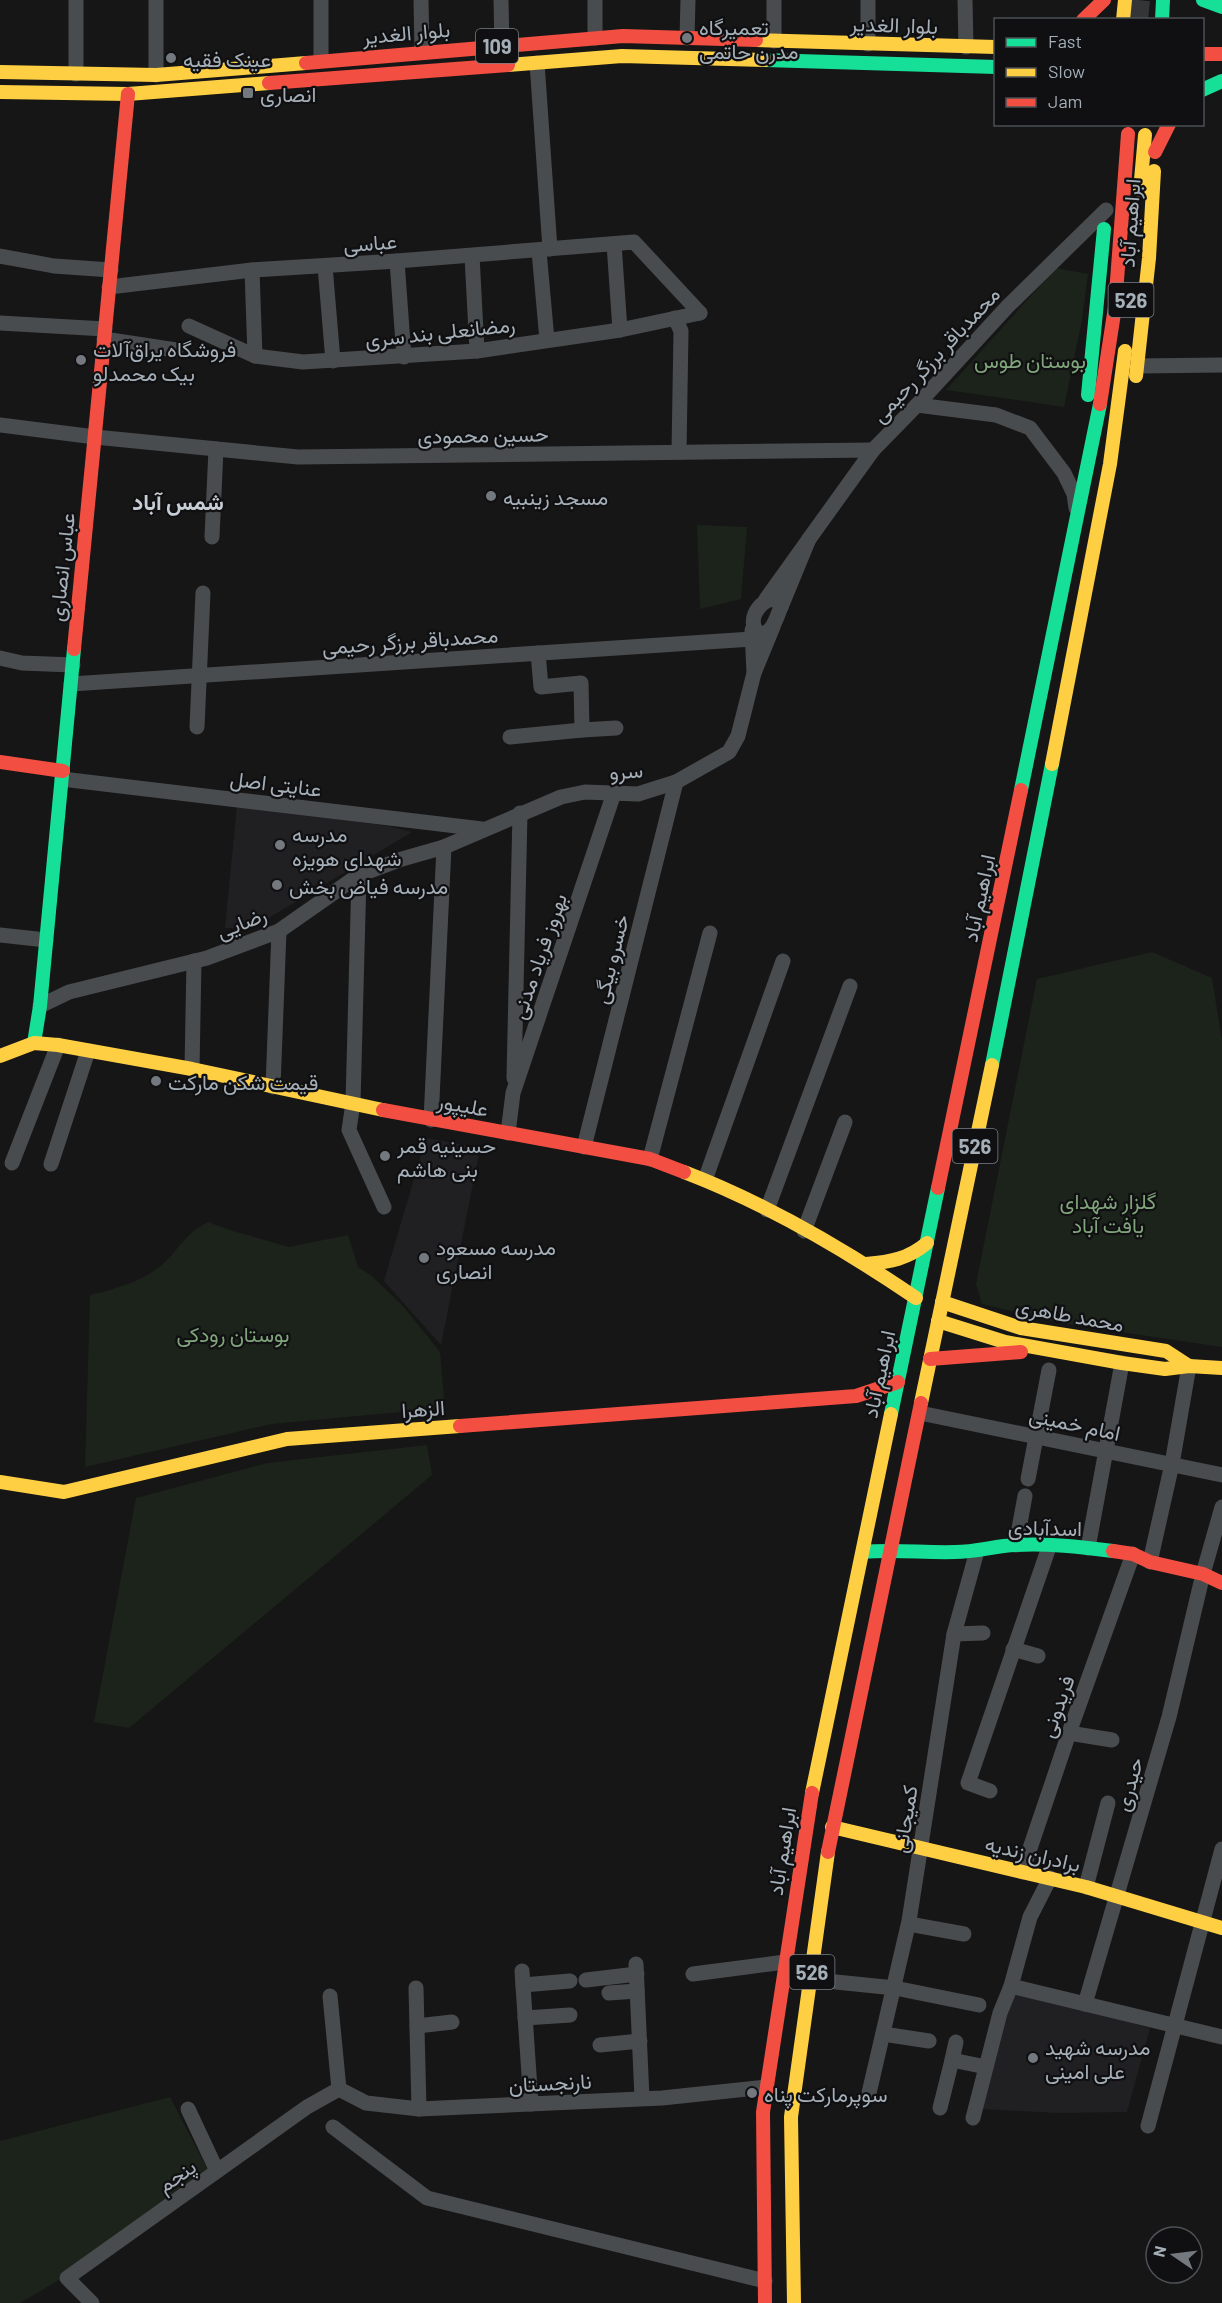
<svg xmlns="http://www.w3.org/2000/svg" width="1222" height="2303" font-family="Barlow,Vazirmatn,sans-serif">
  <rect width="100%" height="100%" fill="#161616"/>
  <!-- built -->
  <g fill="#202022">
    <path d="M237,806L388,826L412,832L252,928H225Z"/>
    <path d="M426,1138L480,1148L441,1345L384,1281Z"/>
    <path d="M1013,1990L1150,2028L1127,2112L1058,2113L982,2109Z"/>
  </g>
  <!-- green -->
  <g fill="#1c231b">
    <path d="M1056,268L1088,274L1082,320L1064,407L946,390Z"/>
    <path d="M697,525L747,527L741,599L700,609Z"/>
    <path d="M1152,952L1212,978L1222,1041V1347L1060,1323L982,1304L976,1284L1037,979Z"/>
    <path d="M208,1222L230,1230L289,1247L348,1235L358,1267L372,1276L403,1306L440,1352L445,1408L271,1424L85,1467L90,1295C116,1289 148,1280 167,1260C183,1243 186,1234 208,1222Z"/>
    <path d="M427,1445L432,1475L129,1728L94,1722L136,1498L267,1463Z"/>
    <path d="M170,2097L209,2172L56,2282L20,2303H0V2141Z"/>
  </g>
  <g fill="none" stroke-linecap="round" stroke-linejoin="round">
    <!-- primary-tunnel -->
    <path stroke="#333536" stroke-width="24" stroke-dasharray="24 12" stroke-linecap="butt" d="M1136,20L1138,0"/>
    <!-- street -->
    <g stroke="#494c4f" stroke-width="15">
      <path d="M421,0L422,52"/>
      <path d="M501,0L502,46"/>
      <path d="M595,0V38"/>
      <path d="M965,0L966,47"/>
      <path d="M687,38L688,0"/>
      <path d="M774,41V0"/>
      <path d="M868,44V0"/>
      <path d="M321,60V0"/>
      <path d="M537,63L550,249"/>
      <path d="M76,74V0"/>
      <path d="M156,75V0"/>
      <path d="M614,244L620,330"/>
      <path d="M539,251L547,340"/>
      <path d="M0,256L54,266L111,270"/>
      <path d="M472,256L477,351"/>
      <path d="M397,261L404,357"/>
      <path d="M325,266L333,361"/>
      <path d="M252,270L255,356"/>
      <path d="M109,287L252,270L397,261L634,242L700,313"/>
      <path d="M675,318L681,331L679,452"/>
      <path d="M0,323L105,329"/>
      <path d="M189,326L255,356L303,362L477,351L620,330L700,313"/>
      <path d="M104,339L176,350"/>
      <path d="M1138,366L1222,365"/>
      <path d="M917,405L996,415L1030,428L1064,473L1074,494L1076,508"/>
      <path d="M0,425L95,437L298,457L873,450"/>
      <path d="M212,537L216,449"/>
      <path d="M809,539L873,450L917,405L1008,306L1106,210"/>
      <path d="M775,598L781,607C776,618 774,631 761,635C744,624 758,600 775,598Z"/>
      <path d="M766,599L809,539L781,607"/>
      <path d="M752,630L754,673L773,627"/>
      <path d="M0,658L22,663L73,665"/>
      <path d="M71,684L752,639"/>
      <path d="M197,727L203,593"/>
      <path d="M582,730L616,728"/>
      <path d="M510,737L582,730L581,683L541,687L538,653"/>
      <path d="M62,779L482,829"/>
      <path d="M359,875L353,1103L349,1130L384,1207"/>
      <path d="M0,935L46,940"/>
      <path d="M40,1006L69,992L207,958L279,931L359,875L402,859L444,847L561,797L585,792L638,794L676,782L729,752L738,736L754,673"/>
      <path d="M192,1069L194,961"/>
      <path d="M514,1078L520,813"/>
      <path d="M273,1087L279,931"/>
      <path d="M431,1120L444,847"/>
      <path d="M508,1133L513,1093L614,793"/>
      <path d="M584,1147L676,782"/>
      <path d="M650,1159L710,933"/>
      <path d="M12,1163L58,1045"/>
      <path d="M51,1164L88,1051"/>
      <path d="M705,1180L783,961"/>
      <path d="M767,1210L850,986"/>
      <path d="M804,1231L845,1122"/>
      <path d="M920,1413L1222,1475"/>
      <path d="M1028,1479L1049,1370"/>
      <path d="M1016,1545L1025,1496"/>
      <path d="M1088,1548L1122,1363"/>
      <path d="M1150,1562L1172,1464L1189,1366"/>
      <path d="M954,1634L983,1633"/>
      <path d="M1013,1649L1038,1656"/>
      <path d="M1069,1733L1112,1740"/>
      <path d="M990,1791L968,1783L1049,1547"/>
      <path d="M1022,1872L1069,1733L1133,1554"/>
      <path d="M1086,1887L1108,1803"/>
      <path d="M909,1924L964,1934"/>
      <path d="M636,1964L642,2098"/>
      <path d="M522,1971L531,2104"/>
      <path d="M693,1974L785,1962"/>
      <path d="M586,1980L637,1974"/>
      <path d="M836,1982L895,1988L979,2005"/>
      <path d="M523,1985L570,1981"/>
      <path d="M1011,1986L1222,2037"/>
      <path d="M416,1988L419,2109"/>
      <path d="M609,1993L637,1991"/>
      <path d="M330,1996L339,2089"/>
      <path d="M1085,2004L1169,1717L1203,1574L1222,1507"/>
      <path d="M525,2018L570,2015"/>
      <path d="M417,2026L452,2022"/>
      <path d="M883,2034L929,2041"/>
      <path d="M600,2045L640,2041"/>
      <path d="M952,2060L956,2042"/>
      <path d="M339,2089L366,2103L419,2109L662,2098L766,2087"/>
      <path d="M869,2093L909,1921L954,1634L977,1551"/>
      <path d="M940,2108L952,2060L986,2067"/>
      <path d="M188,2109L217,2171"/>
      <path d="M973,2118L1000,2013L1011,1986L1030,1917L1050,1878"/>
      <path d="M1148,2126L1222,1849"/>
      <path d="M333,2127L427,2198L765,2281"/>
      <path d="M92,2303L67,2278L307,2107L339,2089"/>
    </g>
    <!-- fast -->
    <g stroke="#16e098" stroke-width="14">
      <path d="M1203,0L1222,7"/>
      <path d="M1162,20L1163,0"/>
      <path d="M765,60L996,67"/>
      <path d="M1202,90L1222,81"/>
      <path d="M1088,395L1104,229"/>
      <path d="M1021,790L1100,404"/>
      <path d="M34,1043L40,1006L74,649"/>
      <path d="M992,1065L1052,764"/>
      <path d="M891,1414L938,1188"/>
      <path d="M863,1552C894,1549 924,1553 955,1552C976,1552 995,1546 1015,1545C1047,1543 1081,1547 1113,1551"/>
    </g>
    <!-- slow -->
    <g stroke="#ffcf43" stroke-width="14">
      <path d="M1123,20L1125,0"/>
      <path d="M756,40L996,47"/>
      <path d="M508,65L622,56L765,60"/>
      <path d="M0,72L156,75L306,63"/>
      <path d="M0,92L128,94L269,83"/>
      <path d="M1140,191L1145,135"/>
      <path d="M1136,376L1149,258L1154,171"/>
      <path d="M1052,764L1110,464L1125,351"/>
      <path d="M0,1056L34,1043L58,1045L192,1069L383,1110"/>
      <path d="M684,1172C765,1203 844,1249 916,1298"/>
      <path d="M866,1264C890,1262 908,1259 927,1243"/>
      <path d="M942,1302L1021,1328L1166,1351L1189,1366"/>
      <path d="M938,1321L1005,1342L1122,1363L1165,1369L1189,1366L1222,1368"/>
      <path d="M921,1403L992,1065"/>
      <path d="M0,1482L64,1492L287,1439L460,1426"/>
      <path d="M812,1793L891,1414"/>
      <path d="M832,1827L1086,1887L1222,1928"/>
      <path d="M794,2303L791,2117L828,1852"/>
    </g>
    <!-- jam -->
    <g stroke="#f24e42" stroke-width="14">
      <path d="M1083,20L1104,0"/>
      <path d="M1202,54H1222"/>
      <path d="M306,63L623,36L756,40"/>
      <path d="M269,83L508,65"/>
      <path d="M1155,152L1169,124"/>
      <path d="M1100,404L1115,307L1128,134"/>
      <path d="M74,649L128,94"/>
      <path d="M0,762L63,771"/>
      <path d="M383,1110L650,1159L684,1172"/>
      <path d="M938,1188L1021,790"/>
      <path d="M930,1359L1021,1352"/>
      <path d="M460,1426L856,1396L898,1382"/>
      <path d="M1113,1551L1133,1554L1150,1562L1203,1574L1222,1583"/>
      <path d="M828,1852L921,1403"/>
      <path d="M765,2303L763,2112L812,1793"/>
    </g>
  </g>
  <!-- markers -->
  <g fill="#73797f" stroke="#101012" stroke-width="2">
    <circle cx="687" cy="38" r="6"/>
    <circle cx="171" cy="58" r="6"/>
    <rect x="242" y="87" width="12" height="12" rx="3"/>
    <circle cx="81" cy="360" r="6"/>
    <circle cx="491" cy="496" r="6"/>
    <circle cx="280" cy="845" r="6"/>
    <circle cx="277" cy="885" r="6"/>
    <circle cx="156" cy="1081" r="6"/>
    <circle cx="385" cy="1156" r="6"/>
    <circle cx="424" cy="1258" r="6"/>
    <circle cx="1033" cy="2058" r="6"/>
    <circle cx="752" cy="2093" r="6"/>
  </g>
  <g text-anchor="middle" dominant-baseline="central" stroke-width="4.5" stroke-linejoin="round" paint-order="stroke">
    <!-- shield labels -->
    <g fill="#101012" stroke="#787f86" stroke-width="1.5">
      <rect x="476" y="29" width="42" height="34" rx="4.5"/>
      <rect x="1108.5" y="283" width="45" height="34" rx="4.5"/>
      <rect x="952.5" y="1129" width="45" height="34" rx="4.5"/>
      <rect x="789.5" y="1955" width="45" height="34" rx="4.5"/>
    </g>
    <g font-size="20" font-weight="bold" fill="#a5afb8">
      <text x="497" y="46">109</text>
      <text x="1131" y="300">526</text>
      <text x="975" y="1146">526</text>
      <text x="812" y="1972">526</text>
    </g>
    <!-- street labels -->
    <g font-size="21" fill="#a5afb8" stroke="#101012">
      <text transform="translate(894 24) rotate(2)">بلوار الغدیر</text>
      <text transform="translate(406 32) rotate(-5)">بلوار الغدیر</text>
      <text transform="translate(1129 223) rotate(-86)">ابراهیم آباد</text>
      <text transform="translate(370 242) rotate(-4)">عباسی</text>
      <text transform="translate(440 331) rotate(-6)">رمضانعلی بند سری</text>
      <text transform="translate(935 354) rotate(-47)">محمدباقر برزگر رحیمی</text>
      <text transform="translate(483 434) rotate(-1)">حسین محمودی</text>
      <text transform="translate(61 567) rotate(-84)">عباس انصاری</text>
      <text transform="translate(410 640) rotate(-4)">محمدباقر برزگر رحیمی</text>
      <text transform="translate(626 770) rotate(-4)">سرو</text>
      <text transform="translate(276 783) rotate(7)">عنایتی اصل</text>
      <text transform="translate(978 898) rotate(-78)">ابراهیم آباد</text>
      <text transform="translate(241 922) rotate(-22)">رضایی</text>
      <text transform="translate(538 956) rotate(-71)">بهروز فریاد مدنی</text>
      <text transform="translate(610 959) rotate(-76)">خسرو بیگی</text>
      <text transform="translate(463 1104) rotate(10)">علیپور</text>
      <text transform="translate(1070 1314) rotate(10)">محمد طاهری</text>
      <text transform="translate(878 1374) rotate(-78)">ابراهیم آباد</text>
      <text transform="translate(423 1408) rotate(-4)">الزهرا</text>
      <text transform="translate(1075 1423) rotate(12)">امام خمینی</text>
      <text transform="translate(1045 1527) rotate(1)">اسدآبادی</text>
      <text transform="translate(1056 1706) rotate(-70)">فریدونی</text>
      <text transform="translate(1128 1784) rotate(-74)">حیدری</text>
      <text transform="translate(904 1819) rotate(-81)">کمیجانی</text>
      <text transform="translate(781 1851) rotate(-81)">ابراهیم آباد</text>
      <text transform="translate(1033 1853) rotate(13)">برادران زندیه</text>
      <text transform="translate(550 2082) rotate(-3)">نارنجستان</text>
      <text transform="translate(176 2175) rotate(-35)">پنجم</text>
    </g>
    <!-- poi labels -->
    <g font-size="21" fill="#a5afb8" stroke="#101012" text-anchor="start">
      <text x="699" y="26">تعمیرگاه<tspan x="699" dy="24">مدرن حاتمی</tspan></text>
      <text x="183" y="58">عینک فقیه</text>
      <text x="260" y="93">انصاری</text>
      <text x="93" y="348">فروشگاه یراق‌آلات<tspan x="93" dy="24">بیک محمدلو</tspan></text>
      <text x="503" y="496">مسجد زینبیه</text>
      <text x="292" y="833">مدرسه<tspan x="292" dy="24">شهدای هویزه</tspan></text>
      <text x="289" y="885">مدرسه فیاض بخش</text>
      <text x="168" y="1081">قیمت شکن مارکت</text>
      <text x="397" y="1144">حسینیه قمر<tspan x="397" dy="24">بنی هاشم</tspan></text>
      <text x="436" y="1246">مدرسه مسعود<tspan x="436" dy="24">انصاری</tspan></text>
      <text x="1045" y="2046">مدرسه شهید<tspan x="1045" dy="24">علی امینی</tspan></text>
      <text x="764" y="2093">سوپرمارکت پناه</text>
    </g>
    <!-- park labels -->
    <g font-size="21" fill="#81a57b" stroke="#101012">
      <text x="1030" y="359">بوستان طوس</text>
      <text x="1108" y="1200">گلزار شهدای<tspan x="1108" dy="24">یافت آباد</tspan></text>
      <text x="233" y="1333">بوستان رودکی</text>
    </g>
    <!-- neighbourhood labels -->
    <g font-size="22" font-weight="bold" fill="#c7cdd4" stroke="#101012">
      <text x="178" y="501">شمس آباد</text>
    </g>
  </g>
  <!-- legend -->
  <rect x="994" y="18" width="210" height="108" fill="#101012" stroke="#4c5054" stroke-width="1.5"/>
  <rect x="1006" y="38" width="30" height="9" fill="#16e098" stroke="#4c5054" stroke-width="1.5"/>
  <text x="1048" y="48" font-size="18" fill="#a5afb8">Fast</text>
  <rect x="1006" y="68" width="30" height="9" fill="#ffcf43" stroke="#4c5054" stroke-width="1.5"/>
  <text x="1048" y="78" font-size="18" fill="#a5afb8">Slow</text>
  <rect x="1006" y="98" width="30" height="9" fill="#f24e42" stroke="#4c5054" stroke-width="1.5"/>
  <text x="1048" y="108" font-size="18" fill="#a5afb8">Jam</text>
  <!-- north arrow -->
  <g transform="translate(1174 2255) rotate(284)"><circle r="28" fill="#101012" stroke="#4c5054" stroke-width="1.5"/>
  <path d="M0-4.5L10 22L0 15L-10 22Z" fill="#73797f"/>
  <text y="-9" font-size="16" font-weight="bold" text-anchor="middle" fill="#a5afb8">N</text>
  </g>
</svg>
